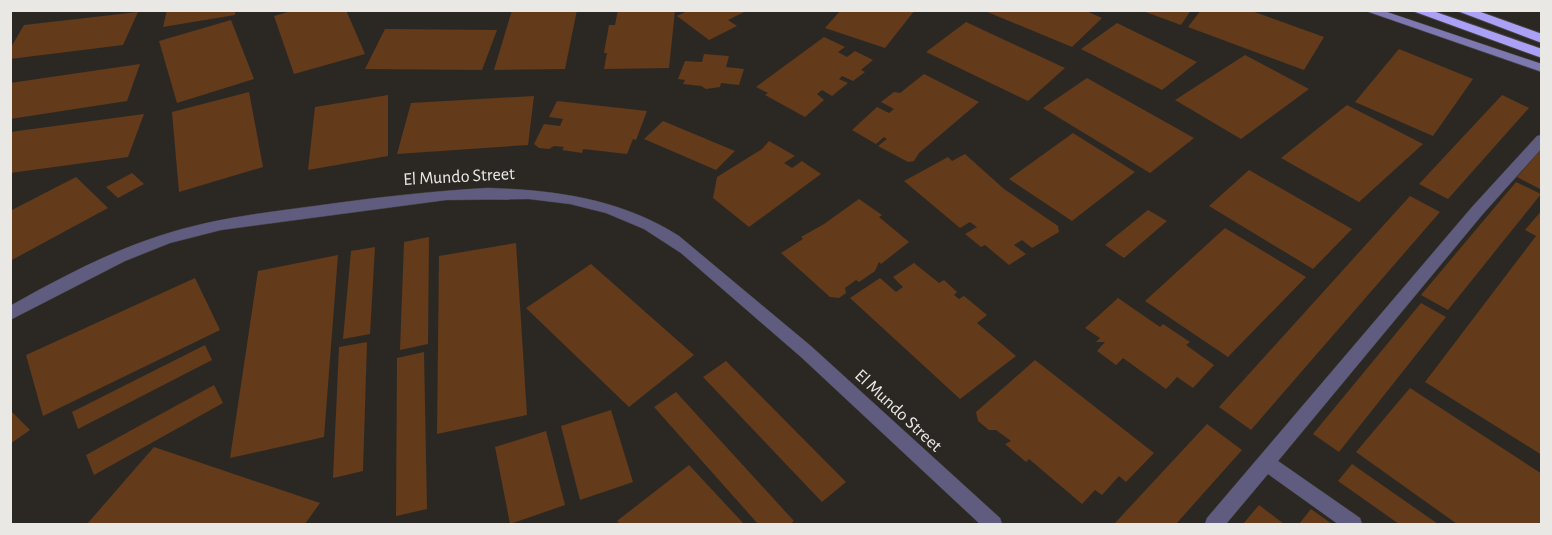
<svg xmlns="http://www.w3.org/2000/svg" width="1552" height="535" font-family="'Alegreya Sans',sans-serif">
  <rect width="100%" height="100%" fill="#2b2824"/>
  <!-- building -->
  <g fill="#633a1a">
    <path d="M167,10H235V15L163,27Z"/>
    <path d="M295,10H346L365,54L294,74L274,16Z"/>
    <path d="M512,10H577L565,69L494,70Z"/>
    <path d="M618,10H675L669,68L604,69L607,53H604L609,25H615Z"/>
    <path d="M689,10H748L728,20L737,26L709,40L677,16Z"/>
    <path d="M841,10H915L885,48L825,28Z"/>
    <path d="M1084,10L1102,18L1072,47L985,11Z"/>
    <path d="M1140,10H1191L1181,25Z"/>
    <path d="M1201,10H1249L1324,37L1304,70L1188,27Z"/>
    <path d="M138,12L123,45L10,59V49L24,25Z"/>
    <path d="M231,20L254,79L177,103L159,41Z"/>
    <path d="M966,22L1065,68L1028,101L926,52Z"/>
    <path d="M1117,23L1197,62L1162,90L1081,49Z"/>
    <path d="M385,29L497,30L482,70L365,69Z"/>
    <path d="M824,37L845,47L838,52L847,57L855,51L873,60L861,70L865,72L853,81L842,76L839,79L848,83L832,96L822,90L817,94L824,100L805,117L765,95L768,93L756,87Z"/>
    <path d="M1399,49L1473,79L1433,136L1355,102Z"/>
    <path d="M704,54L729,56L726,67L744,69L739,85L721,83L720,87L706,89L701,86L683,84L685,80L678,79L685,61L702,62Z"/>
    <path d="M1245,55L1309,89L1241,139L1175,100Z"/>
    <path d="M140,64L127,101L10,119V83Z"/>
    <path d="M924,74L979,102L919,153L914,161L908,162L878,146L887,139L884,137L876,144L852,130L877,107L889,113L894,109L881,102L894,92L900,93Z"/>
    <path d="M1087,78L1194,138L1150,173L1043,108Z"/>
    <path d="M249,92L263,167L179,192L172,112Z"/>
    <path d="M388,95V156L308,170L315,107Z"/>
    <path d="M1502,95L1529,108L1448,199L1419,184Z"/>
    <path d="M534,96L528,145L397,154L411,103Z"/>
    <path d="M557,101L647,111L636,140L633,139L627,154L583,149L582,153L562,150L564,147L554,146L549,149L539,148L534,144L544,124L560,126L563,119L549,117Z"/>
    <path d="M1347,105L1423,144L1359,202L1281,158Z"/>
    <path d="M144,114L128,157L10,173V132Z"/>
    <path d="M663,121L735,151L716,170L644,139Z"/>
    <path d="M1073,133L1135,172L1072,221L1009,179Z"/>
    <path d="M769,141L795,156L784,163L792,168L802,161L821,174L749,227L713,198L717,177L762,149Z"/>
    <path d="M1542,148V187L1540,189L1517,177Z"/>
    <path d="M965,154L1004,189L1058,226L1059,232L1032,248L1022,240L1014,245L1026,254L1009,265L985,245L981,247L965,234L977,227L970,222L960,228L904,181L948,157L952,161Z"/>
    <path d="M1249,170L1352,229L1313,269L1209,206Z"/>
    <path d="M132,173L144,184L118,198L106,187Z"/>
    <path d="M76,177L108,208L10,261V211Z"/>
    <path d="M1516,182L1541,194L1448,310L1421,295Z"/>
    <path d="M1410,196L1440,212L1251,430L1219,407Z"/>
    <path d="M859,199L882,215L879,217L909,242L881,264L879,262L875,271L859,282L856,280L845,288L846,293L839,298L830,297L781,253L803,239L801,237L824,224Z"/>
    <path d="M1148,210L1167,221L1124,258L1105,245Z"/>
    <path d="M1542,210V455L1425,382L1536,236L1525,230Z"/>
    <path d="M1225,228L1306,277L1228,357L1145,301Z"/>
    <path d="M429,237L428,344L400,350L404,242Z"/>
    <path d="M516,243L527,415L437,434L439,256Z"/>
    <path d="M375,247L370,334L343,339L351,251Z"/>
    <path d="M338,255L324,437L230,458L258,271Z"/>
    <path d="M914,263L939,283L944,280L957,292L954,295L959,299L964,296L987,315L977,323L1016,356L960,399L850,298L880,278L896,292L903,287L893,277Z"/>
    <path d="M591,264L694,355L629,407L526,308Z"/>
    <path d="M195,278L220,330L43,416L26,355Z"/>
    <path d="M1118,298L1160,327L1163,324L1190,342L1186,345L1214,365L1193,388L1177,377L1166,389L1123,358L1116,365L1097,351L1105,342H1096L1100,338L1085,328Z"/>
    <path d="M1421,303L1446,317L1339,452L1313,434Z"/>
    <path d="M367,342L363,471L333,478L339,347Z"/>
    <path d="M205,345L212,360L78,429L72,412Z"/>
    <path d="M424,352L427,509L396,516L397,358Z"/>
    <path d="M1035,360L1154,453L1126,482L1119,476L1102,495L1095,490L1082,504L1029,459L1026,462L1005,444L1011,441L996,430H989L978,421L976,412Z"/>
    <path d="M726,361L846,482L822,502L703,377Z"/>
    <path d="M214,385L223,403L94,475L86,455Z"/>
    <path d="M1410,388L1542,474V524H1457L1356,452Z"/>
    <path d="M676,392L794,521L790,524H758L654,407Z"/>
    <path d="M10,410L30,430L10,444Z"/>
    <path d="M611,410L633,482L580,500L561,426Z"/>
    <path d="M1207,424L1242,450L1176,524L1115,523Z"/>
    <path d="M546,431L565,505L510,524L495,447Z"/>
    <path d="M154,447L320,503L305,524H87Z"/>
    <path d="M1352,464L1438,524H1399L1338,481Z"/>
    <path d="M689,465L744,524H620L617,521Z"/>
    <path d="M1259,505L1284,524H1243Z"/>
    <path d="M1311,509L1332,524H1299Z"/>
  </g>
  <g fill="none" stroke-linecap="round" stroke-linejoin="round">
    <!-- service casing -->
    <g stroke="#46433f" stroke-width="1">
      <path id="service" d="M1542,135V148L1482,215L1278,461L1360,518L1362,524H1338L1268,474L1226,524H1205L1207,518L1472,207L1537,136Z"/>
    </g>
    <!-- minor casing -->
    <g stroke="#46433f" stroke-width="1">
      <path id="minor" d="M488,188C555,190 621,199 679,236L812,347L1000,518L1002,524H980L801,357L681,253L644,229L606,213L570,204L529,199L446,200L221,230L170,243L125,261L10,320V306C58,279 107,253 159,236C210,219 262,213 315,206C373,198 430,191 488,188Z"/>
    </g>
    <!-- secondary casing -->
    <g stroke="#46433f" stroke-width="1">
      <path id="secondary" d="M1363,10H1381L1542,64V72Z"/>
    </g>
    <!-- motorway casing -->
    <g stroke="#46433f" stroke-width="2">
      <g id="motorway">
        <path d="M1410,10H1430L1542,49V58Z"/>
        <path d="M1455,10H1475L1542,34V43Z"/>
      </g>
    </g>
    <!-- service -->
    <use href="#service" fill="#5f5c7f" fill-rule="evenodd"/>
    <!-- minor -->
    <use href="#minor" fill="#5f5c7f" fill-rule="evenodd"/>
    <!-- secondary -->
    <use href="#secondary" fill="#7d78af" fill-rule="evenodd"/>
    <!-- motorway -->
    <use href="#motorway" fill="#aaa1f7" fill-rule="evenodd"/>
  </g>
  <g text-anchor="middle" dominant-baseline="central" stroke-width="6" stroke-linejoin="round" paint-order="stroke">
    <!-- street labels -->
    <g font-size="18" fill="#eae8e5" stroke="#2b2824">
      <text transform="translate(459 177) rotate(-3)">El Mundo Street</text>
      <text transform="translate(898 411) rotate(43)">El Mundo Street</text>
    </g>
  </g>
  <!-- border -->
  <rect width="1552" height="535" fill="none" stroke="#eae8e5" stroke-width="24"/>
</svg>
